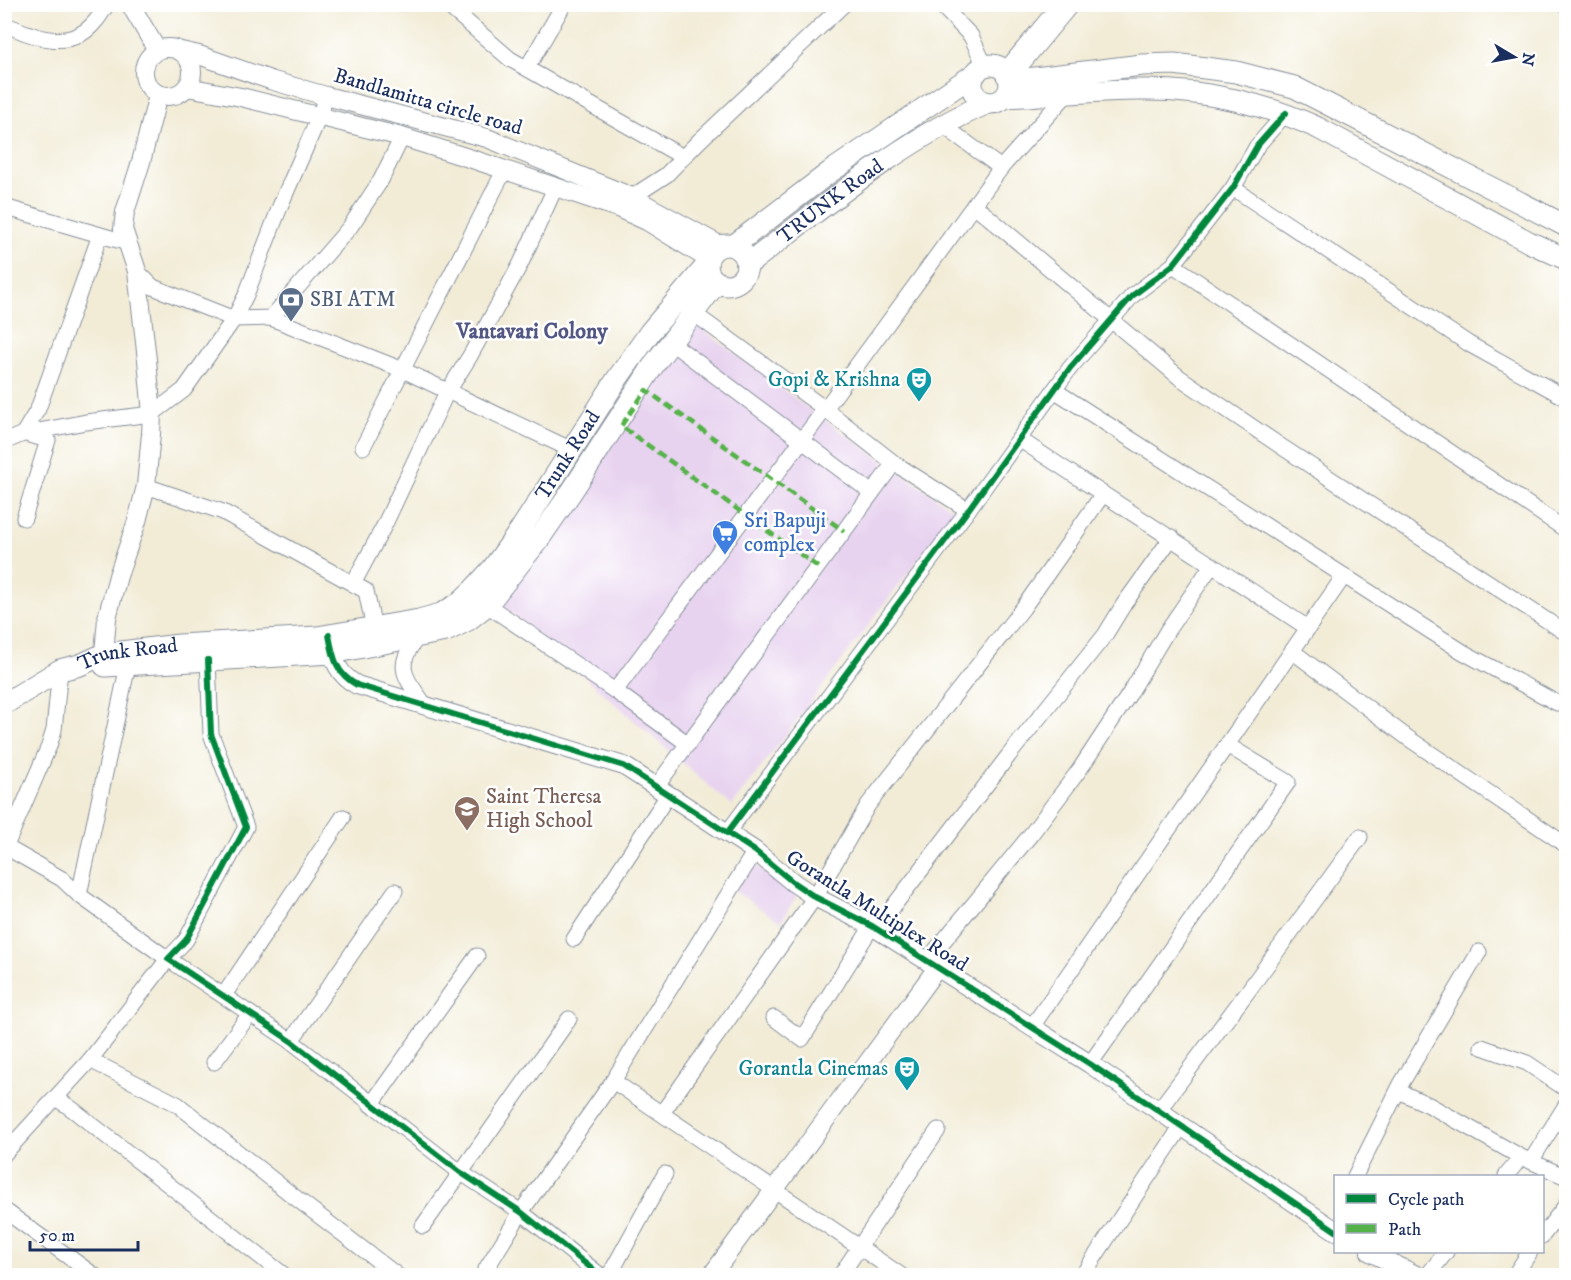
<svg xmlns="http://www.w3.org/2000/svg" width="1571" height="1280" font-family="'IM FELL DW Pica',serif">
  <rect width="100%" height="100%" fill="#fff"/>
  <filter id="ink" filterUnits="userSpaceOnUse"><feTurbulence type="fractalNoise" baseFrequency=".0167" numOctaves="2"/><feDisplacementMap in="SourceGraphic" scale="12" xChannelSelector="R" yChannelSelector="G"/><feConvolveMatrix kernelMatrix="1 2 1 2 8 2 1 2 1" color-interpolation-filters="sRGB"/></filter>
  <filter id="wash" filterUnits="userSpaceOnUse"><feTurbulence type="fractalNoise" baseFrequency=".008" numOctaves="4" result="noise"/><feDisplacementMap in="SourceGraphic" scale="24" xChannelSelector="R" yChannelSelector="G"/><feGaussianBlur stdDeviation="1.35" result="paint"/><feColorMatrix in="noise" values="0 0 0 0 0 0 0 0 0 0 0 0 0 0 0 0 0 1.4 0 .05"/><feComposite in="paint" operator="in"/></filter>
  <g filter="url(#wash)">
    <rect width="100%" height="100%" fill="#f2ecd7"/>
    <!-- built -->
    <g fill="#e7d2ef">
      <path d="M694,323L809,409L955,511L732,806L498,601Z"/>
      <path d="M754,864L797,895L781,922L734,891Z"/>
    </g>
  </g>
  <g filter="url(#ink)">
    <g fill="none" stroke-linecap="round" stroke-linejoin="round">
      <!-- minor casing -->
      <g stroke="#868e9a" stroke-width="17">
        <g id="minor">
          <path d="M446,4L510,59L683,157"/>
          <path d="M940,4L971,36L985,66"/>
          <path d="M1563,4L1566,6"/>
          <path d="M4,24C32,36 68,52 93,24C99,18 103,11 107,4"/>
          <path d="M527,68L564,4"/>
          <path d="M944,126L1001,168"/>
          <path d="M1233,188L1469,344L1566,398"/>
          <path d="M974,205L1179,377L1282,447L1566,633"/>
          <path d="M627,206L632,197L666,175L699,141L844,4"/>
          <path d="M4,207L128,243"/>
          <path d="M1173,265L1566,530"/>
          <path d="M137,271L153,287L234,319L271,318L350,227L381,180L402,137"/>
          <path d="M685,307L825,409L894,463L968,510"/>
          <path d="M271,318L403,370L572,450"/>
          <path d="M677,347L872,493"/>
          <path d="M1054,390L1463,652L1557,703"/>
          <path d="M23,434L86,422L152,414L184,390L234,319L246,295L281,204L319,117L326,96"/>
          <path d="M1019,439L1308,628"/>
          <path d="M4,442L23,434L38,409L100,235"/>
          <path d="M363,447L504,171"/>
          <path d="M146,486L223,512L366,591L374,628"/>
          <path d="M24,518L48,440L29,435"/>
          <path d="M353,584L384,526L445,396L470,356L521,263L555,188"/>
          <path d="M487,605L615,691L688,744"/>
          <path d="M418,637C392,669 407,678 426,707"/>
          <path d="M1292,651L1408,738L1566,845"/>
          <path d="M208,660L211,734L246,827L186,940L168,959L291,1041L460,1172L521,1212L601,1276"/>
          <path d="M615,691L825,409L1001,168L1067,94"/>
          <path d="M656,787L894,463"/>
          <path d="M727,833L968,510L1070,368L1132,296L1173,265L1233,188L1257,146L1286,113"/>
          <path d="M4,846L62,879L79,895L168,959L90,1060L4,1154"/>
          <path d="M6,846L49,746L54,730L60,670"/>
          <path d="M79,895L128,665"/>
          <path d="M876,929L1009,755L1105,635L1124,604L1172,537"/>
          <path d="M574,939L668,795"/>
          <path d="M927,961L1032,833L1080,769L1130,693L1167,631L1212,565"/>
          <path d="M224,995L343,817"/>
          <path d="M774,1018L802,1039L872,926"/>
          <path d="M1031,1028L1344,576"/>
          <path d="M291,1041L395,891"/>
          <path d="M1482,1047L1527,1063L1566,1089"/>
          <path d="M90,1060L177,1104L292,1195L398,1276"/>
          <path d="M214,1062L250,1014"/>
          <path d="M1090,1064L1288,782L1227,745"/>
          <path d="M613,1081L902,1276"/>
          <path d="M1398,1091L1429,1105L1521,1157L1566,1177"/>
          <path d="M56,1098L72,1109L285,1276"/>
          <path d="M371,1105L477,956"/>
          <path d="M1158,1111L1248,991L1360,837"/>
          <path d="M662,1113L815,897L868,805L1023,608L1103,494"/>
          <path d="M1531,1161L1566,1105"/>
          <path d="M1355,1176L1401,1084L1479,952"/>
          <path d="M1506,1176L1521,1157"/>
          <path d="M4,1210L95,1276"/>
          <path d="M423,1226L569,1019"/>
          <path d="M1542,1236L1566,1205"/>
          <path d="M483,1274L521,1212L613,1081L755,851"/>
          <path d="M609,1276L665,1174"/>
          <path d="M840,1276L938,1130"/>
          <path d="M1082,1276L1181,1127"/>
          <path d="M1427,1276L1446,1252"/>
          <path d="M1514,1276L1530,1252"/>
        </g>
      </g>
      <!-- tertiary casing -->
      <g stroke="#868e9a" stroke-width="20">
        <g id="tertiary">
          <path d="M130,4L157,50"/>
          <circle cx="168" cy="72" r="24"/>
          <path d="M181,51L199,55L270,80L326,96L487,138L632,197L721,246"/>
          <path d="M187,87L241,97L402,137L475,160L618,208L647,221L708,259"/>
          <path d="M330,640C333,660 338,675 357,685L624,766L755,851L794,883L815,897L872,926L1090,1064L1336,1231"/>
          <path d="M103,666L107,618L118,576L137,521L146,486L151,434L152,414L147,360L137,271L123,229L125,212L141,162L158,95"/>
          <path d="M1370,1252L1418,1276"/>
          <path d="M711,1276L937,968"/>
        </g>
      </g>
      <!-- secondary casing -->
      <g stroke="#868e9a" stroke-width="23">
        <g id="secondary">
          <circle cx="991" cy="84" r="19"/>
          <path d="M1010,81L1142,65L1174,64L1236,72L1294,87L1566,226"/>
          <path d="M1005,97C1053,95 1100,89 1148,90C1206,90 1266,104 1318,128L1529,242L1566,259"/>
          <circle cx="727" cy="265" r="20"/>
          <path d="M733,246L830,172L976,73"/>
          <path id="s1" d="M747,265C821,209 903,139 988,103"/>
          <path d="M105,666L332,653L446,631L468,620L487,605L539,539L572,491L655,363L717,282"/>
          <path id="s2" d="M4,704L60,670L80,665L104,654L179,645L317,637L419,620L441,614L458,604L472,591L493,568L521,529L617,379L650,332L707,265"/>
        </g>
      </g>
      <!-- primary casing -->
      <g stroke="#868e9a" stroke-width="26">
        <path id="primary" d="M1008,74L1066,4"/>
      </g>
      <!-- minor -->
      <use href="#minor" stroke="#fff" stroke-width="15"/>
      <!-- tertiary -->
      <use href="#tertiary" stroke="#fff" stroke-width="18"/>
      <!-- secondary -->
      <use href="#secondary" stroke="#fff" stroke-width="21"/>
      <!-- primary -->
      <use href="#primary" stroke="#fff" stroke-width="24"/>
      <!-- quiet -->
      <path stroke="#55b248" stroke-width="4.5" stroke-dasharray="9 4.5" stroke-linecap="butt" d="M818,567L621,426L646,390L844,531"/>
      <!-- cycleway casing -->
      <g stroke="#fff" stroke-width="10">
        <g id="cycleway">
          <path d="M329,635C333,657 336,674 357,685L624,766L755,851L794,883L815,897L872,926L1090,1064L1336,1231"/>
          <path d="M208,660L211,734L246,827L186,940L168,959L291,1041L460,1172L521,1212L601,1276"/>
          <path d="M727,833L968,510L1070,368L1132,296L1173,265L1233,188L1257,146L1286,113"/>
        </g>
      </g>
      <!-- cycleway -->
      <use href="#cycleway" stroke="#00873e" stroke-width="6"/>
    </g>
  </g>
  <!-- icons -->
  <defs>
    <g id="bank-pin" transform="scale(1.35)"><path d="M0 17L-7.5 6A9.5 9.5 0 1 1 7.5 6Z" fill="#5c6f8a" stroke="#fff"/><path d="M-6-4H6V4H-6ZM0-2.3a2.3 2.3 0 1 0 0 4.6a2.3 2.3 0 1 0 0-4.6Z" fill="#fff"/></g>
    <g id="theatre-pin" transform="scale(1.35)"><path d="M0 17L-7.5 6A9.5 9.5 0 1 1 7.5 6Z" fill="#0f9aa8" stroke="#fff"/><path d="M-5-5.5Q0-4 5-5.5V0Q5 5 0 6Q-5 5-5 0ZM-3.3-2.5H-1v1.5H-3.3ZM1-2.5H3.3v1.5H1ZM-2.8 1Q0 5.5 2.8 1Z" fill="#fff"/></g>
    <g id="supermarket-pin" transform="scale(1.35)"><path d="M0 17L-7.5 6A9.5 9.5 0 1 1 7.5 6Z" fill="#3f7fe0" stroke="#fff"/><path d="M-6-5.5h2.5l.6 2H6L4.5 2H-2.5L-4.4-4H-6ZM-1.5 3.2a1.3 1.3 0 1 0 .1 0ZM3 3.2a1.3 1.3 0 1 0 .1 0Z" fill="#fff"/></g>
    <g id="school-pin" transform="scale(1.35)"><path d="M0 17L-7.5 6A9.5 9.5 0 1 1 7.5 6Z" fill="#8d6e63" stroke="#fff"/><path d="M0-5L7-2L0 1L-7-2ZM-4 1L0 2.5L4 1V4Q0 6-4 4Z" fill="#fff"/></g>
  </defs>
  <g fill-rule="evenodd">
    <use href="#bank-pin" x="291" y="300"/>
    <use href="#theatre-pin" x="919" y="380"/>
    <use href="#supermarket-pin" x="725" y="533"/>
    <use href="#school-pin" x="467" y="809"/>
    <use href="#theatre-pin" x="907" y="1069"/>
  </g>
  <g text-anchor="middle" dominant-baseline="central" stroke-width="5" stroke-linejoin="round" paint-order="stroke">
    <!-- street labels -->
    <g font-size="21" fill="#1b2f5e" stroke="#fff">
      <text transform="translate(428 102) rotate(16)">Bandlamitta circle road</text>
      <text stroke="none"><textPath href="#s1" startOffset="105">TRUNK Road</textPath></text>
      <text stroke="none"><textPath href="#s2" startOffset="658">Trunk Road</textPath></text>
      <text stroke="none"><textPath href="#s2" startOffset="136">Trunk Road</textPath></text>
      <text transform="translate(877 911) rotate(32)">Gorantla Multiplex Road</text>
    </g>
    <!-- service labels -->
    <g font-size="21" fill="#4e5e75" stroke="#fff" text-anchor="start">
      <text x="310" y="300">SBI ATM</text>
    </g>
    <!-- culture labels -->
    <g font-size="21" fill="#0d838f" stroke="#fff" text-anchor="end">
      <text x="900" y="380">Gopi &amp; Krishna</text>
      <text x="888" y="1069">Gorantla Cinemas</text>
    </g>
    <!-- shop labels -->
    <g font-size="21" fill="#366cbe" stroke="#fff" text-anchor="start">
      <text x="744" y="521">Sri Bapuji<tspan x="744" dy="24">complex</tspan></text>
    </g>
    <!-- education labels -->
    <g font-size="21" fill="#785e54" stroke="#fff" text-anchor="start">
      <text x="486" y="797">Saint Theresa<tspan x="486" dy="24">High School</tspan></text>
    </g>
    <!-- neighbourhood labels -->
    <g font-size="22" font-weight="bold" fill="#525784" stroke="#fff">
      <text x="532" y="331">Vantavari Colony</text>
    </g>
  </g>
  <!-- margin -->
  <rect width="1571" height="1280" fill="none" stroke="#fff" stroke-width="24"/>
  <!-- legend -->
  <rect x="1334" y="1175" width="210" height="78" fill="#ffffff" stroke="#a4acbf" stroke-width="1.5"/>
  <rect x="1346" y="1194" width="30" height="9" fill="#00873e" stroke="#a4acbf" stroke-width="1.5"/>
  <text x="1388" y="1205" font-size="18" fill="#1b2f5e">Cycle path</text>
  <rect x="1346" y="1224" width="30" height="9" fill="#55b248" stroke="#a4acbf" stroke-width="1.5"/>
  <text x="1388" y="1235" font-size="18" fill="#1b2f5e">Path</text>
  <!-- north arrow -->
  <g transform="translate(1514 57) rotate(100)" stroke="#ffffff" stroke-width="4.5" paint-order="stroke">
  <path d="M0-4.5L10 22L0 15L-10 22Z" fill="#1b2f5e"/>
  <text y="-9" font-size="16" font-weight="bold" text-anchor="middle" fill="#1b2f5e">N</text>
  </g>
  <!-- scale -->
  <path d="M30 1241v9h108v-9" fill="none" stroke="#1b2f5e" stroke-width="3"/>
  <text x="39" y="1241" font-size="18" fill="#1b2f5e" stroke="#ffffff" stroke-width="4.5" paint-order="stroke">50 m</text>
</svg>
